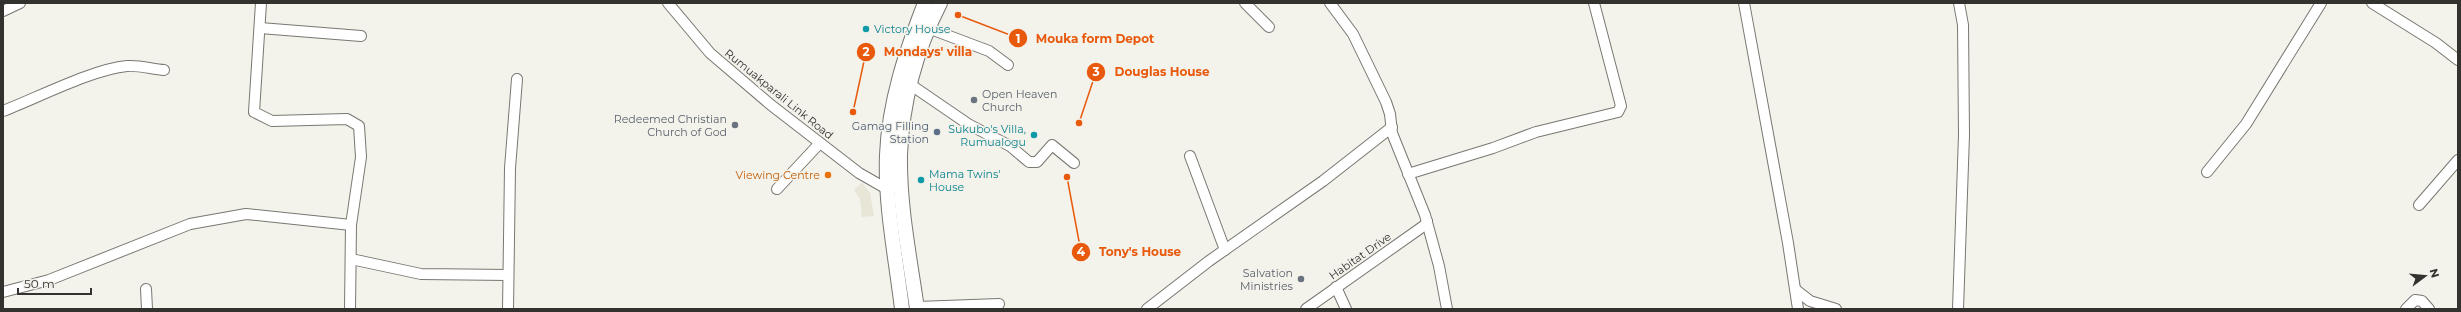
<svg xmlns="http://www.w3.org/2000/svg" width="2461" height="312" font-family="Montserrat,sans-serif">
	<rect width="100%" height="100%" fill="#f3f2eb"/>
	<!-- built -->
	<polygon fill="#e8e6d7" points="862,183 870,193 874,216 862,217 860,199 854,190"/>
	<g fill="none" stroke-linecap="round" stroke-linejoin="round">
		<!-- street casing -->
		<g stroke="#797771" stroke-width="12">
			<g id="street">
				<polyline points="261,3 254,112 272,121 347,119 359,126 361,157 351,225 350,309"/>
				<polyline points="668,3 710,53 771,105 859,173 887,189"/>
				<polyline points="1245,3 1269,27"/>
				<polyline points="1330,3 1353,34 1386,102 1390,114 1392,133 1425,215 1439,266 1447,309"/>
				<polyline points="1744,3 1788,243 1798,309"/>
				<polyline points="2372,3 2436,43 2458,60"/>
				<polyline points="3,11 20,3"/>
				<polyline points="260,28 361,36"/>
				<polyline points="928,28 989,51 1008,65"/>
				<polyline points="911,85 968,124 1010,146 1029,162 1037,162 1052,145 1074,163"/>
				<path d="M3 111C37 98 93 69 127 66 139 65 152 69 164 70"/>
				<polyline points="1190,156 1225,250"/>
				<polyline points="2207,172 2246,124 2321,3"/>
				<polyline points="1408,174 1493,148 1536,132 1618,112 1621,106 1594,3"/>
				<polyline points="777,189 819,144"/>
				<polyline points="2419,205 2458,160"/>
				<polyline points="351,259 421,274 508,275"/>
				<polyline points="1336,287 1346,309"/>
				<polyline points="146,289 147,309"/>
				<polyline points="1796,290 1810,301 1836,309"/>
				<polyline points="3,292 49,280 190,224 246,214 351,225"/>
				<polyline points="917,307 999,304"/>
				<polyline points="508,309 510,168 517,79"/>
				<polyline points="1147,309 1209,261 1323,181 1392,127"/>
				<polyline points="1306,309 1425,225 1427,221"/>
				<polyline points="1958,309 1964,135 1963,25 1959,3"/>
				<polyline points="2406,309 2415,300 2422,301 2429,309"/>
			</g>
		</g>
		<!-- secondary casing -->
		<g stroke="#797771" stroke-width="16">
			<g id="secondary">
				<path d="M902 309C896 258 885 206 887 155 889 102 906 52 925 3"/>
				<path d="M917 309C910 259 899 206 900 155 902 102 916 50 940 3"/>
			</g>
		</g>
		<!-- street -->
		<use href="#street" stroke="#fff" stroke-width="10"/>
		<!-- secondary -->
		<use href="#secondary" stroke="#fff" stroke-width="14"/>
	</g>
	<!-- markers -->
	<g fill="#0f9aa8" stroke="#f3f2eb" stroke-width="1.5">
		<circle cx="866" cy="29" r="4"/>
		<circle cx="1034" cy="135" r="4"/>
		<circle cx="921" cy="180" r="4"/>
	</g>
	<g fill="#6b7280" stroke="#f3f2eb" stroke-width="1.5">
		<circle cx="974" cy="100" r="4"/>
		<circle cx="735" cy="125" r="4"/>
		<circle cx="1301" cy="279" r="4"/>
	</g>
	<circle fill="#5c6f8a" stroke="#f3f2eb" stroke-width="1.5" cx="937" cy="132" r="4"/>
	<circle fill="#e8710a" stroke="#f3f2eb" stroke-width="1.5" cx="828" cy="175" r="4"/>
	<g text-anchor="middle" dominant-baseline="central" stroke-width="3" stroke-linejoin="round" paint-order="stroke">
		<!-- culture labels -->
		<g font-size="11" fill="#0d838f" stroke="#f3f2eb" text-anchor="start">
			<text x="874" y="29">Victory House</text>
			<text x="1026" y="129" text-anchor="end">Sukubo's Villa,<tspan x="1026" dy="13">Rumualogu</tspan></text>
			<text x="929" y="174">Mama Twins'<tspan x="929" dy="13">House</tspan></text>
		</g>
		<!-- street labels -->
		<g font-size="11" fill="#33322f" stroke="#f3f2eb">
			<text transform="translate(779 94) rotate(39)">Rumuakparali Link Road</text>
			<text transform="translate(1360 256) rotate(-35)">Habitat Drive</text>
		</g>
		<!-- worship labels -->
		<g font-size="11" fill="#5b616d" stroke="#f3f2eb" text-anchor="end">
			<text x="982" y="94" text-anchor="start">Open Heaven<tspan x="982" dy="13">Church</tspan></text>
			<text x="727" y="119">Redeemed Christian<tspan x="727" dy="13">Church of God</tspan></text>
			<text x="1293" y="273">Salvation<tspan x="1293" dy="13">Ministries</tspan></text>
		</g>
		<!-- service labels -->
		<g font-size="11" fill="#4e5e75" stroke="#f3f2eb" text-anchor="end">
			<text x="929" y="126">Gamag Filling<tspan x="929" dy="13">Station</tspan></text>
		</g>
		<!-- food labels -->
		<g font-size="11" fill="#c56008" stroke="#f3f2eb" text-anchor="end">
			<text x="820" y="175">Viewing Centre</text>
		</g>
	</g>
	<!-- callouts -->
	<path fill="none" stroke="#e8590c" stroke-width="1.5" d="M958 15L1018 38M853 112L866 52M1079 123L1096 72M1067 177L1081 252"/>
	<g fill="#e8590c" stroke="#f3f2eb" stroke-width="1.5">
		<circle cx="958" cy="15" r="4"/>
		<circle cx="853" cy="112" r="4"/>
		<circle cx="1079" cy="123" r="4"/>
		<circle cx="1067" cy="177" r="4"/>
		<circle cx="1018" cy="38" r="10"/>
		<circle cx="866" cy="52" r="10"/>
		<circle cx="1096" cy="72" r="10"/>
		<circle cx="1081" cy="252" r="10"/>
	</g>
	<g font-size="12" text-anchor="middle" font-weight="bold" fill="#fff">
		<text x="1018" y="43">1</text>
		<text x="866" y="56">2</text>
		<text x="1096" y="76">3</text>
		<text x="1081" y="256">4</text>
	</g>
	<g font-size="12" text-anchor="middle" font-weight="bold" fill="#e8590c" stroke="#f3f2eb" stroke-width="3" stroke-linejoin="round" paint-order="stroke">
		<text x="1095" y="43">Mouka form Depot</text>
		<text x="928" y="56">Mondays' villa</text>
		<text x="1162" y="76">Douglas House</text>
		<text x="1140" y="256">Tony's House</text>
	</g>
	<!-- border -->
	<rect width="2461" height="312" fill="none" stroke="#33322f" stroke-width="8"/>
	<!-- north arrow -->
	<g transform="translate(2425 276) rotate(74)" stroke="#f3f2eb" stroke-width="3" paint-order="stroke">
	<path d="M0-3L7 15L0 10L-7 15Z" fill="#33322f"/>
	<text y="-6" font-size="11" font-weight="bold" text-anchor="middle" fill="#33322f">N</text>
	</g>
	<!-- scale -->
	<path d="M18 288v6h73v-6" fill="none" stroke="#33322f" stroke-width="2"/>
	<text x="24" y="288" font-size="12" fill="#33322f" stroke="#f3f2eb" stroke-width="3" paint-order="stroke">50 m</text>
</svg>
